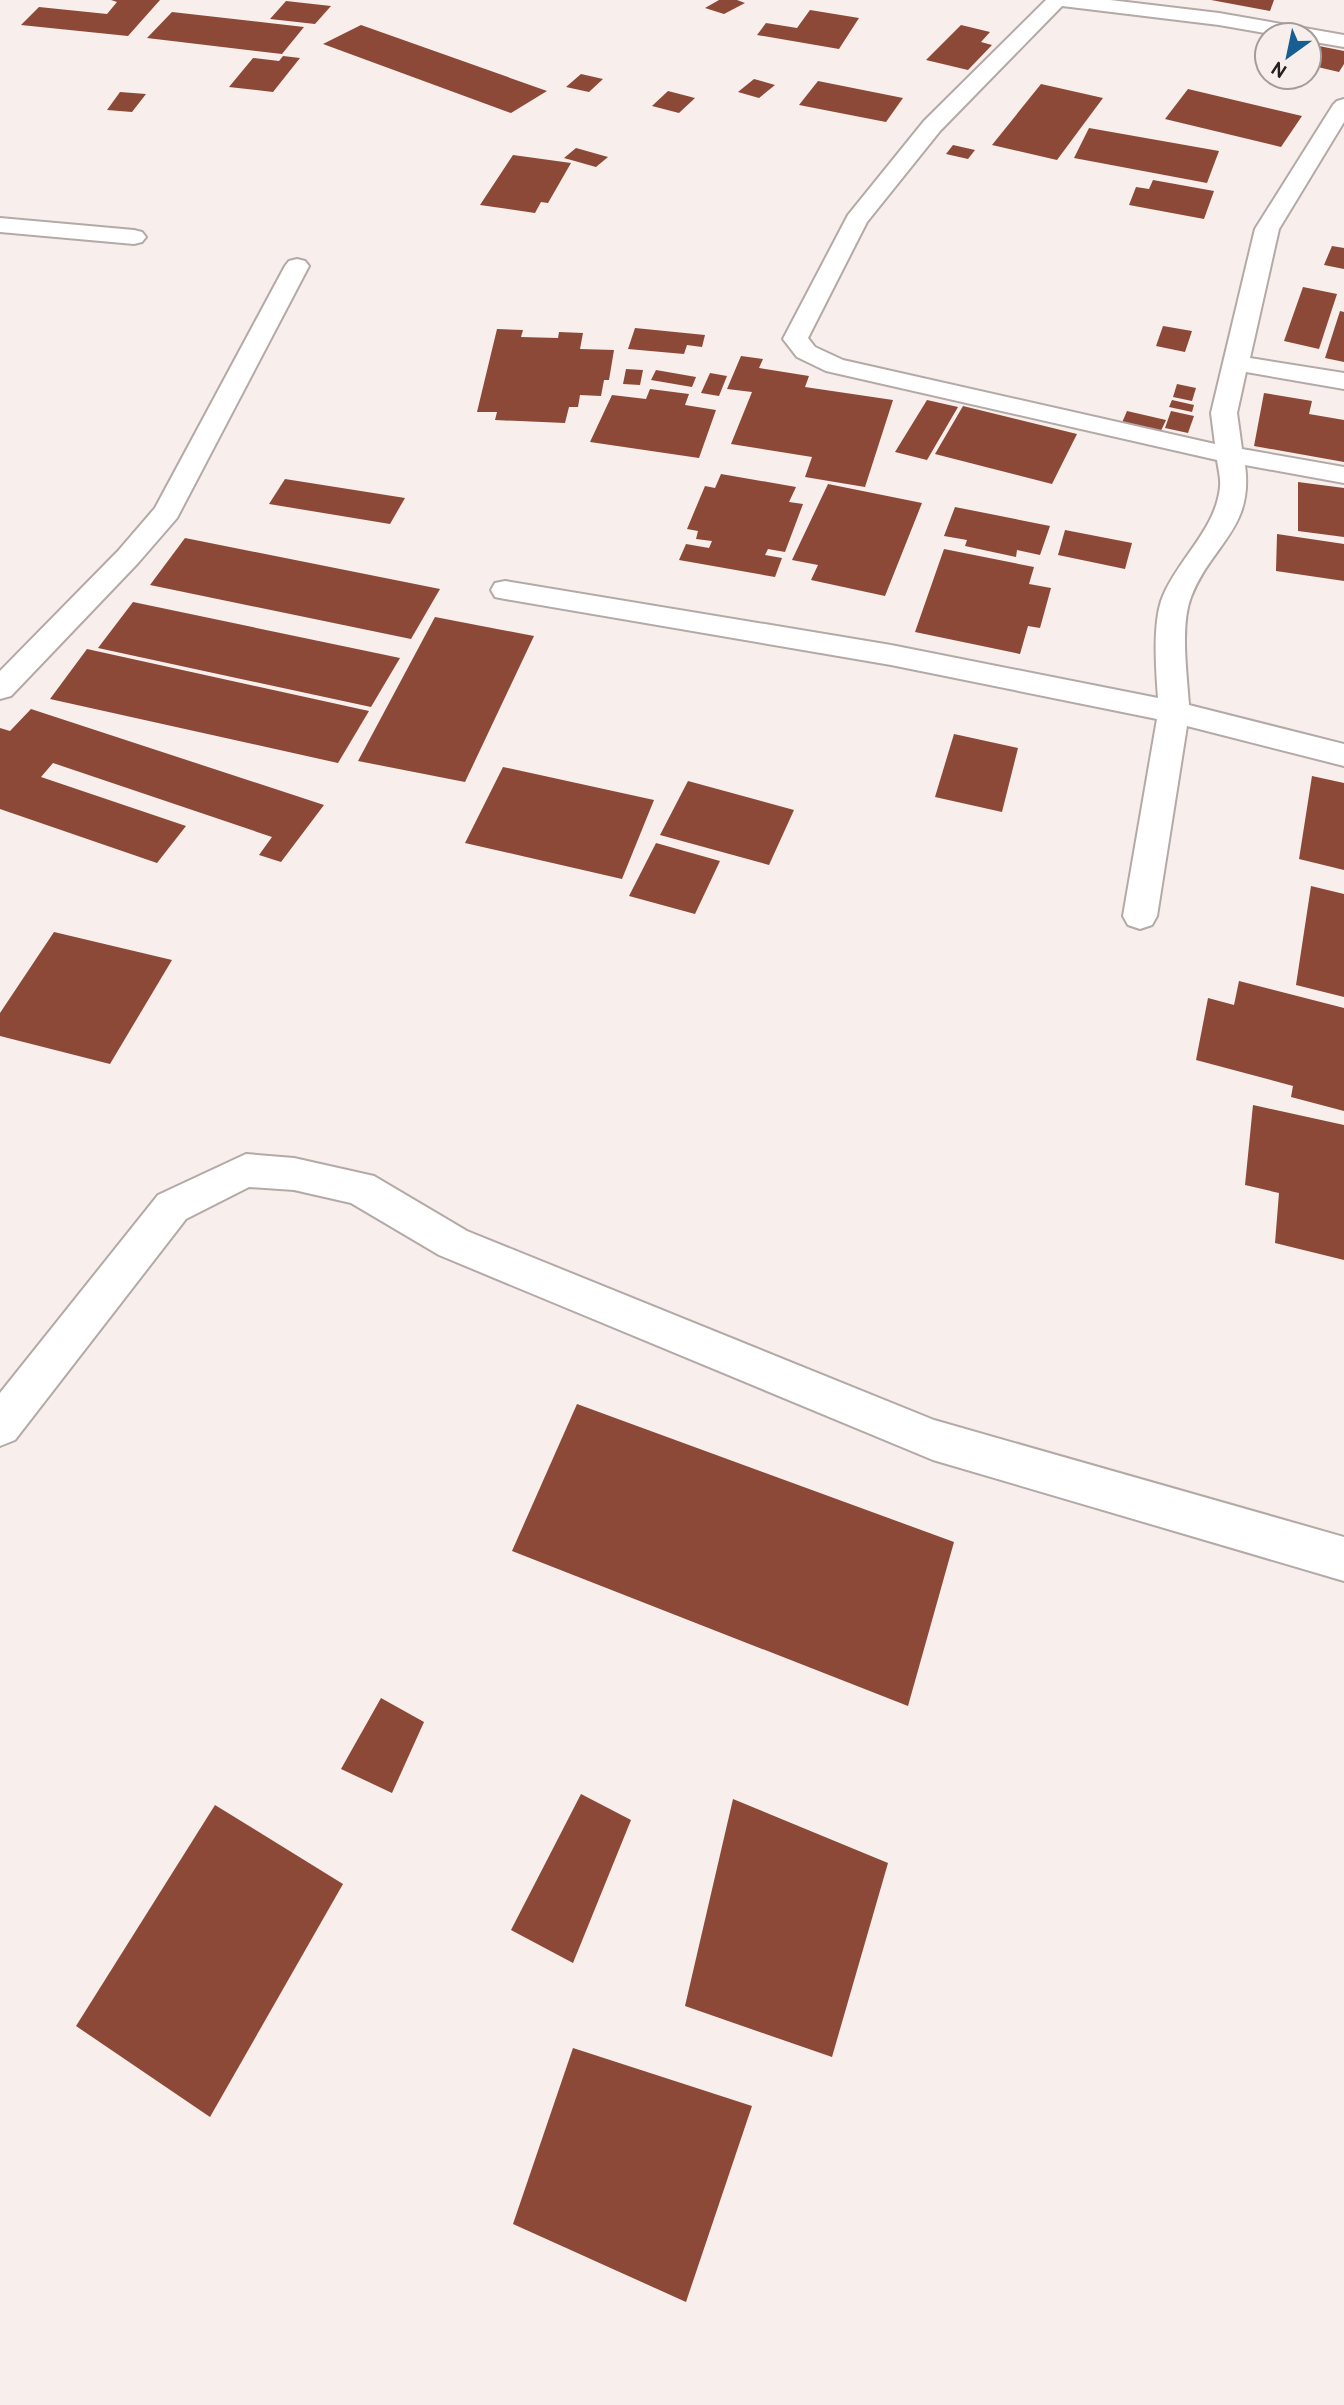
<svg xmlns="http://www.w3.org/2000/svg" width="1344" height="2405" font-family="Overpass,sans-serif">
	<rect width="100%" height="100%" fill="#f8eeeb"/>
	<!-- building -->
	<g fill="#8c4938">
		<polygon points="111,0 160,0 128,36 21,25 39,7 107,14 117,2"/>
		<polygon points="719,0 737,0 745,3 724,14 705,8"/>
		<polygon points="1211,0 1274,0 1270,11"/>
		<polygon points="286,1 331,6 315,24 270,19"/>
		<polygon points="810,10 859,18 839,49 757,35 766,23 797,28"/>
		<polygon points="172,12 304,27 282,54 147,38"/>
		<polygon points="361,25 547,91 511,113 323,44"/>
		<polygon points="961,25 990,32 981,42 992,45 968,70 926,60"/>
		<polygon points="1319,46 1344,51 1344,64 1339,72 1309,65"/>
		<polygon points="283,56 300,58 273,92 229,87 253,58 279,61"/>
		<polygon points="581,74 603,79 589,92 566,87"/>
		<polygon points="754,79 775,85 759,98 738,92"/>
		<polygon points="818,81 903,98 886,122 799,105"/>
		<polygon points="1041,84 1103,98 1057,160 992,145"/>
		<polygon points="1188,89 1302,116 1281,147 1165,119"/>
		<polygon points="668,91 695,98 679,113 652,106"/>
		<polygon points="120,92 146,94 132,112 107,110"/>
		<polygon points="1089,128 1219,151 1207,183 1074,158"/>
		<polygon points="953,145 975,150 968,159 946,154"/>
		<polygon points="576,148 608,157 596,167 564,158"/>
		<polygon points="513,155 571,163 548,203 541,202 535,213 480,205"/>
		<polygon points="1153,180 1214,191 1204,219 1129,205 1136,187 1149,189"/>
		<polygon points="1332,246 1344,248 1344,269 1324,265"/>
		<polygon points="1303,287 1337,294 1319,349 1284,341"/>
		<polygon points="1340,311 1344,312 1344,362 1325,358"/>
		<polygon points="1163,326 1192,331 1185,352 1156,346"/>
		<polygon points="635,328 705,335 702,347 687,345 684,354 628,349"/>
		<polygon points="497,329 523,330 521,337 558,338 559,332 583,333 580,349 614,350 609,380 604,380 601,396 580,395 578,407 569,407 565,423 495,420 497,412 477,412"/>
		<polygon points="741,356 763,359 759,368 809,376 805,387 893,400 865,487 805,477 812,457 731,444 752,392 727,389"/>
		<polygon points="626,369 643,370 640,385 623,384"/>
		<polygon points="656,370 696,377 692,387 651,380"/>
		<polygon points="710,373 727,376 719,396 701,393"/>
		<polygon points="1177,384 1196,388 1192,401 1173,397"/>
		<polygon points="650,389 689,394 685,405 716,410 699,458 590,442 612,395 646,399"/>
		<polygon points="1264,393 1312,401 1309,414 1344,420 1344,462 1254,446"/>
		<polygon points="927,400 958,407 927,460 895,452"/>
		<polygon points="1172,400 1194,405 1192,412 1169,407"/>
		<polygon points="963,406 1077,434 1052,484 935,454"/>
		<polygon points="1127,411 1166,420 1159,435 1121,425"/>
		<polygon points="1171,411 1194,416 1188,433 1165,428"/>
		<polygon points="721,474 796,487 789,502 803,504 785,552 768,549 765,555 782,558 775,577 679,560 686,544 709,548 712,541 696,539 698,531 687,529 705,486 715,488"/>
		<polygon points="285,479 405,498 390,524 269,504"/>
		<polygon points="1298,482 1344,488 1344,537 1298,531"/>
		<polygon points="828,484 922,503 885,596 811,580 818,565 792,560"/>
		<polygon points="955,507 1050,526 1040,555 1017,550 1016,557 965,546 967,540 944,536"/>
		<polygon points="1065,530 1132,543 1125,569 1058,555"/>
		<polygon points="1277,534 1344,544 1344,581 1276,571"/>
		<polygon points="185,538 440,589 411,639 150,585"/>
		<polygon points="944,549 1034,567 1029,584 1051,588 1040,628 1028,626 1020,654 915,632"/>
		<polygon points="133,602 400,658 371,707 98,648"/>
		<polygon points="435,617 534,636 465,782 358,761"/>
		<polygon points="87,649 369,711 338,763 50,699"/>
		<polygon points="31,709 324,805 281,862 259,855 272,837 53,763 41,777 186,826 157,863 0,809 0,728 10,731"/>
		<polygon points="954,734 1018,748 1002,812 935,797"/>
		<polygon points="503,767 654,800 622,879 465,843"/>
		<polygon points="1312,776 1344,783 1344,870 1299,859"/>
		<polygon points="688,781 794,810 769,865 660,835"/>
		<polygon points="656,843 720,861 695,914 629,896"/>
		<polygon points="1311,886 1344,894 1344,997 1296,985"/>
		<polygon points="54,932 172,960 110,1064 0,1036 0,1013"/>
		<polygon points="1239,981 1344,1008 1344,1111 1291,1097 1293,1086 1196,1060 1208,998 1234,1005"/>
		<polygon points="1253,1105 1344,1125 1344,1260 1275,1243 1279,1193 1245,1185"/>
		<polygon points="577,1404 954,1542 908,1706 512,1551"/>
		<polygon points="381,1698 424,1722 392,1793 341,1769"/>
		<polygon points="581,1794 631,1820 573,1963 511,1930"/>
		<polygon points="733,1799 888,1863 832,2057 685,2006"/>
		<polygon points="215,1805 343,1884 210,2117 76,2026"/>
		<polygon points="573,2048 752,2106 686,2302 513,2224"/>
	</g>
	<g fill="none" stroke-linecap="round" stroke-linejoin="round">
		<!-- minor casing -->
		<g stroke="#b3a9a6" stroke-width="4">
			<g id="minor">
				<path d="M1046 0H1110L1219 13 1344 35V47L1309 41V35H1276L1219 25 1062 6 940 131 867 222 808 338 815 347 843 360 1215 444 1211 413 1255 229 1333 105 1337 101 1344 99V122L1279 229 1250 358 1344 373V389L1246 372 1237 413 1242 449 1344 467V483L1245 465C1254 529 1211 545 1191 597 1180 625 1187 675 1189 705L1344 744V766L1187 726 1157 916 1152 925 1140 929 1128 925 1123 916 1157 719 891 665 505 599 495 597 491 590 495 583 505 581 891 645 1158 698C1156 671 1152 621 1163 596 1179 558 1216 529 1220 487 1221 478 1218 468 1217 460L826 371 797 357 783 339 848 215 924 121Z"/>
				<polygon points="0,218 134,230 142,232 146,237 142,242 134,244 0,232"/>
				<polygon points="297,259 305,261 309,266 177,518 138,563 11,696 0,699 0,671 118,551 155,508 285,266 289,261"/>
				<polygon points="246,1154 294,1158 374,1176 467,1231 934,1420 1344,1537 1344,1581 933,1460 439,1255 351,1203 294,1190 249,1187 186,1219 15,1440 0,1446 0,1393 158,1195"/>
			</g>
		</g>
		<!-- minor -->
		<use href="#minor" fill="#fff" fill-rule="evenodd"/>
	</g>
	<!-- north arrow -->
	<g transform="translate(1288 56) rotate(213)"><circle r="33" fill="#f8eeeb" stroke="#a39c99" stroke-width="2"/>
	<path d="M0-5L12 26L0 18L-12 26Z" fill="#165f92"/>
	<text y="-10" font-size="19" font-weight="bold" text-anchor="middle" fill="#24201f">N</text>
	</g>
</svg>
